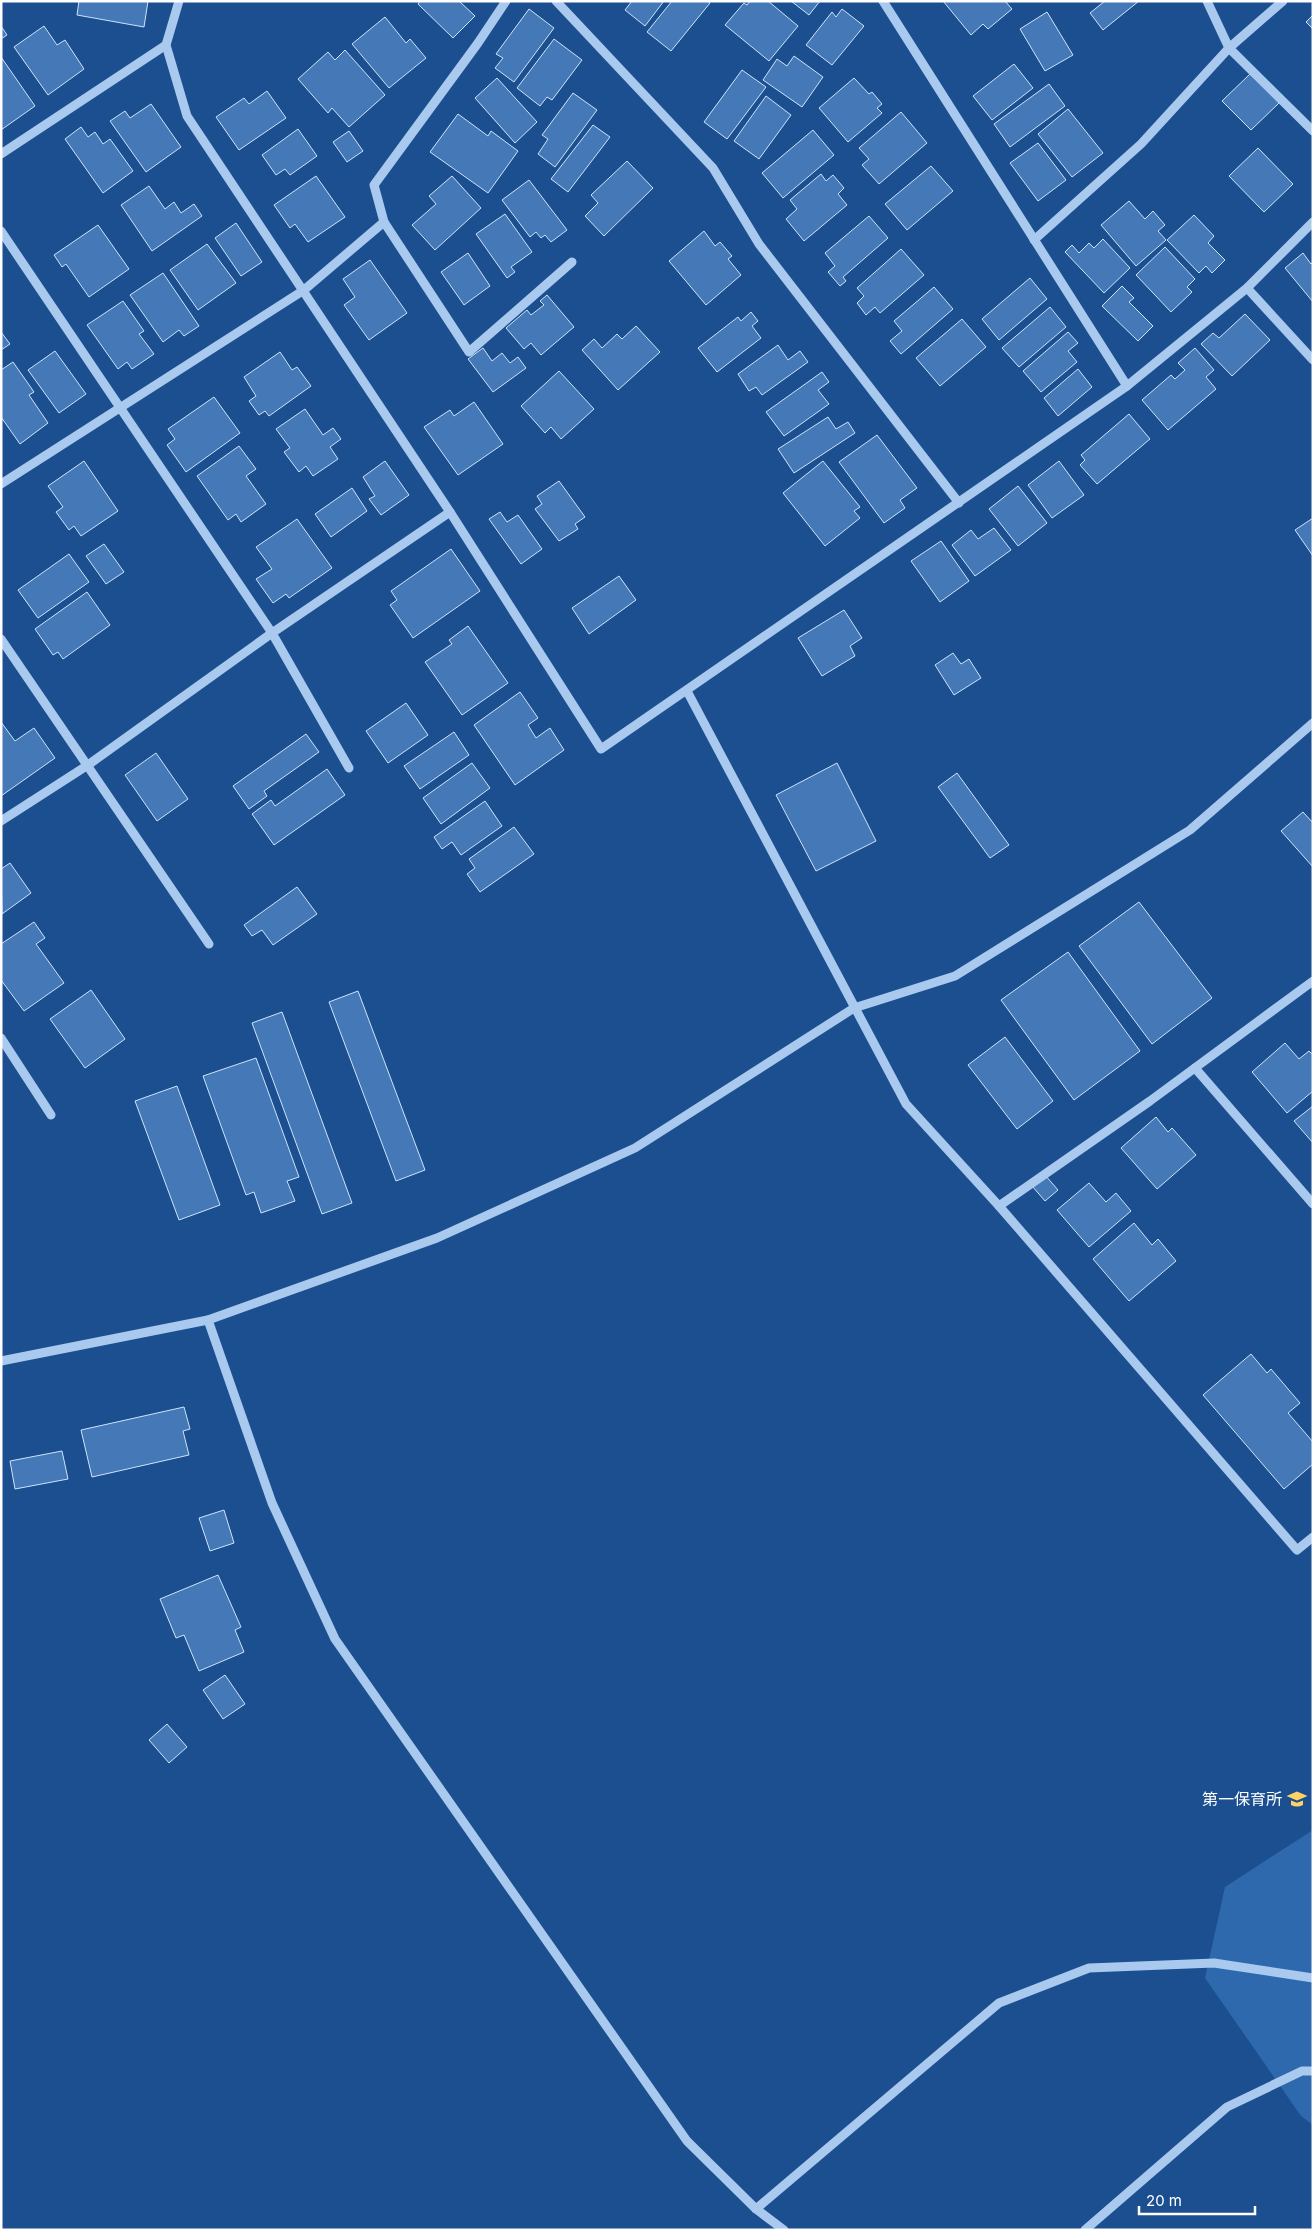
<svg xmlns="http://www.w3.org/2000/svg" width="1314" height="2231" font-family="Inter,'Noto Sans JP',sans-serif">
	<rect width="100%" height="100%" fill="#1b4f8f"/>
	<!-- green -->
	<polygon fill="#2e69ad" points="1313,1830 1313,2125 1301,2116 1205,1978 1225,1887"/>
	<!-- building -->
	<g fill="#4478b7" stroke="#cfe3fa">
		<polygon points="79,1 148,1 144,27 77,15"/>
		<polygon points="420,1 459,1 475,16 453,38 418,4"/>
		<polygon points="632,1 664,1 645,26 625,10"/>
		<polygon points="672,1 707,1 710,3 671,51 647,32"/>
		<polygon points="750,1 768,1 798,26 769,61 725,25 744,3 747,5"/>
		<polygon points="791,1 820,1 809,15"/>
		<polygon points="943,1 1005,1 1012,9 988,29 983,24 971,35"/>
		<polygon points="1105,1 1139,1 1103,30 1090,13"/>
		<polygon points="529,9 554,28 514,82 495,68 503,58 496,54"/>
		<polygon points="842,9 864,26 832,65 806,45 832,12 836,17"/>
		<polygon points="1047,12 1073,55 1045,71 1020,29"/>
		<polygon points="1313,15 1313,29 1306,22"/>
		<polygon points="385,17 406,43 410,39 426,58 389,88 352,44"/>
		<polygon points="1,26 7,35 1,39"/>
		<polygon points="44,26 57,45 65,40 84,69 48,95 14,47"/>
		<polygon points="554,39 582,60 552,100 547,97 540,106 517,88"/>
		<polygon points="345,50 385,95 349,127 332,108 328,113 298,79 328,52 335,60"/>
		<polygon points="794,56 823,77 802,107 763,80 777,59 787,66"/>
		<polygon points="1,57 35,106 1,130"/>
		<polygon points="1014,64 1033,88 992,120 973,96"/>
		<polygon points="742,70 766,87 727,139 704,122"/>
		<polygon points="1250,74 1279,103 1251,130 1222,101"/>
		<polygon points="497,78 537,122 515,143 475,98"/>
		<polygon points="854,78 869,94 872,92 882,104 877,108 882,113 848,142 819,108"/>
		<polygon points="1049,84 1065,106 1010,147 994,124"/>
		<polygon points="267,91 286,118 239,150 216,117 244,98 249,104"/>
		<polygon points="573,93 597,110 555,167 538,154 548,139 542,135"/>
		<polygon points="766,96 791,115 759,159 734,141"/>
		<polygon points="151,104 181,147 146,172 110,121 125,111 130,118"/>
		<polygon points="1068,109 1103,153 1072,177 1038,134"/>
		<polygon points="901,112 927,143 879,184 862,165 869,159 859,148"/>
		<polygon points="458,114 488,136 491,131 518,151 488,193 430,152"/>
		<polygon points="593,125 610,137 568,192 551,179"/>
		<polygon points="81,127 88,137 95,132 103,144 110,139 133,171 103,193 65,139"/>
		<polygon points="298,129 317,156 290,175 285,169 276,175 262,155"/>
		<polygon points="813,130 834,155 783,198 762,173"/>
		<polygon points="349,131 363,151 347,162 333,142"/>
		<polygon points="1038,143 1066,180 1038,201 1010,163"/>
		<polygon points="1258,148 1293,184 1264,212 1229,176"/>
		<polygon points="627,161 653,188 604,236 585,216 598,203 591,195"/>
		<polygon points="931,166 953,191 907,230 885,204"/>
		<polygon points="821,174 826,181 833,175 844,188 838,194 847,205 804,241 786,219 797,209 790,200"/>
		<polygon points="316,176 345,217 308,242 295,224 290,228 274,205"/>
		<polygon points="452,176 481,208 435,250 412,225 436,204 429,196"/>
		<polygon points="529,180 567,230 551,242 545,235 541,238 536,232 530,237 502,200"/>
		<polygon points="149,186 165,209 174,202 181,213 194,204 202,216 152,251 121,205"/>
		<polygon points="1129,201 1145,219 1153,211 1165,225 1158,231 1166,240 1136,266 1101,225"/>
		<polygon points="505,214 532,252 511,267 515,272 507,278 476,234"/>
		<polygon points="1194,215 1214,236 1208,243 1225,260 1212,273 1206,266 1199,273 1167,240"/>
		<polygon points="869,216 888,238 843,277 846,281 840,286 828,272 835,266 825,253"/>
		<polygon points="236,223 262,262 241,276 215,238"/>
		<polygon points="98,225 129,269 89,297 66,264 62,267 54,255"/>
		<polygon points="704,231 715,246 720,242 732,256 728,259 741,275 706,305 669,261"/>
		<polygon points="1103,239 1130,268 1104,293 1065,252 1072,245 1079,253 1089,243 1094,248"/>
		<polygon points="207,244 236,283 198,310 170,270"/>
		<polygon points="1165,247 1195,279 1187,287 1192,292 1171,312 1136,275"/>
		<polygon points="901,249 924,275 880,313 875,307 866,315 857,303 864,296 857,288"/>
		<polygon points="468,253 490,286 464,305 441,272"/>
		<polygon points="1303,253 1311,264 1313,262 1313,302 1285,268"/>
		<polygon points="370,260 407,313 369,340 344,305 355,297 343,279"/>
		<polygon points="163,273 199,326 184,336 179,330 163,342 130,295"/>
		<polygon points="1030,278 1047,299 999,340 982,319"/>
		<polygon points="1122,286 1134,298 1129,302 1153,326 1138,341 1102,306"/>
		<polygon points="934,287 953,309 901,354 890,341 902,331 894,321"/>
		<polygon points="547,295 574,327 541,355 531,343 524,349 506,328 527,310 531,315 544,305 540,301"/>
		<polygon points="123,301 144,331 139,334 154,354 132,369 127,362 118,369 87,325"/>
		<polygon points="1050,307 1066,327 1019,367 1002,348"/>
		<polygon points="751,312 758,321 752,326 761,338 717,372 698,348 738,317 741,321"/>
		<polygon points="1245,314 1270,340 1232,376 1201,344 1213,333 1219,338"/>
		<polygon points="962,319 986,347 940,386 916,358"/>
		<polygon points="636,326 660,352 618,390 582,350 594,339 602,348 617,334 622,339"/>
		<polygon points="1,332 10,344 1,350"/>
		<polygon points="1068,332 1078,343 1068,351 1077,362 1041,392 1023,371"/>
		<polygon points="778,345 788,360 800,351 808,362 762,395 756,387 749,391 738,374"/>
		<polygon points="483,348 492,361 502,353 510,363 518,357 526,368 493,392 468,359"/>
		<polygon points="1195,348 1214,370 1206,377 1216,389 1168,430 1142,400 1171,375 1175,379 1185,370 1178,363"/>
		<polygon points="55,351 86,394 59,413 28,370"/>
		<polygon points="280,352 292,370 297,367 311,386 269,416 265,411 259,415 249,401 256,396 244,377"/>
		<polygon points="13,362 34,392 29,395 48,423 20,444 1,417 1,370"/>
		<polygon points="1078,369 1092,387 1058,416 1044,398"/>
		<polygon points="559,371 594,409 561,439 551,427 545,433 521,406"/>
		<polygon points="822,372 829,382 818,390 829,404 784,436 766,412"/>
		<polygon points="214,397 240,433 186,472 167,445 175,439 168,429"/>
		<polygon points="474,402 503,444 458,475 424,427 450,410 454,416"/>
		<polygon points="305,409 323,435 333,428 341,439 330,447 338,459 313,476 306,466 299,472 284,452 290,448 276,429"/>
		<polygon points="1129,414 1150,439 1097,484 1080,465 1085,460 1081,455"/>
		<polygon points="828,417 836,429 848,422 855,433 794,473 778,449"/>
		<polygon points="877,435 917,488 900,500 905,508 884,523 839,462"/>
		<polygon points="239,446 256,469 246,476 266,504 241,522 236,514 228,520 197,476"/>
		<polygon points="84,461 118,511 81,536 74,526 69,530 56,512 63,507 48,486"/>
		<polygon points="385,461 409,495 381,515 369,499 375,496 363,477"/>
		<polygon points="823,461 860,507 854,511 860,518 825,546 783,493"/>
		<polygon points="1059,461 1084,495 1052,518 1028,485"/>
		<polygon points="559,481 585,517 575,524 578,529 559,541 535,509 542,504 537,496"/>
		<polygon points="1018,486 1047,523 1018,546 989,509"/>
		<polygon points="352,488 367,511 331,537 315,514"/>
		<polygon points="500,512 507,522 518,515 542,549 521,564 489,519"/>
		<polygon points="1313,518 1313,556 1295,530"/>
		<polygon points="297,519 332,568 289,598 286,594 273,603 256,579 272,569 256,547"/>
		<polygon points="994,528 1011,550 975,576 952,545 971,530 978,539"/>
		<polygon points="941,541 969,581 940,602 911,561"/>
		<polygon points="104,544 124,572 106,584 86,556"/>
		<polygon points="451,549 480,591 413,638 390,605 397,600 391,591"/>
		<polygon points="69,554 89,582 38,618 18,590"/>
		<polygon points="619,576 636,600 589,634 572,608"/>
		<polygon points="87,592 110,625 63,659 58,652 53,655 35,629"/>
		<polygon points="844,610 862,638 850,646 855,656 822,676 798,638"/>
		<polygon points="468,626 508,683 462,715 425,662 452,644 449,640"/>
		<polygon points="953,653 961,664 969,659 981,678 954,695 935,665"/>
		<polygon points="520,692 538,718 528,725 536,738 550,728 564,750 515,785 474,725"/>
		<polygon points="406,703 428,735 388,763 366,731"/>
		<polygon points="1,722 15,741 34,728 55,758 1,796"/>
		<polygon points="454,732 469,755 420,789 404,766"/>
		<polygon points="306,734 319,752 264,791 267,796 249,809 233,786"/>
		<polygon points="156,753 188,799 157,821 125,775"/>
		<polygon points="472,763 490,788 441,824 423,798"/>
		<polygon points="837,763 876,841 816,871 776,795"/>
		<polygon points="327,769 345,795 274,845 252,814 271,800 275,806"/>
		<polygon points="957,773 1009,845 990,858 938,787"/>
		<polygon points="485,801 502,826 461,855 452,842 442,849 434,837"/>
		<polygon points="1303,812 1313,823 1313,867 1281,831"/>
		<polygon points="514,827 534,854 480,892 467,874 475,868 469,859"/>
		<polygon points="10,863 31,893 2,914 1,869"/>
		<polygon points="297,887 317,914 273,945 262,930 252,936 244,925"/>
		<polygon points="1139,902 1212,998 1152,1044 1079,946"/>
		<polygon points="34,922 45,938 36,944 64,983 24,1011 1,980 1,944"/>
		<polygon points="1068,952 1140,1051 1074,1100 1001,1000"/>
		<polygon points="91,990 125,1039 85,1068 50,1019"/>
		<polygon points="358,991 425,1170 396,1181 329,1002"/>
		<polygon points="282,1012 352,1203 322,1214 252,1023"/>
		<polygon points="1005,1037 1053,1101 1017,1129 968,1065"/>
		<polygon points="1285,1043 1299,1059 1309,1051 1313,1055 1313,1091 1287,1113 1252,1072"/>
		<polygon points="256,1058 299,1177 287,1181 295,1201 261,1213 254,1192 246,1195 203,1076"/>
		<polygon points="177,1086 220,1205 179,1220 135,1101"/>
		<polygon points="1313,1106 1313,1143 1294,1121"/>
		<polygon points="1156,1117 1168,1132 1172,1128 1196,1155 1157,1189 1121,1148"/>
		<polygon points="1045,1175 1058,1190 1045,1201 1032,1186"/>
		<polygon points="1089,1183 1106,1202 1116,1193 1131,1211 1089,1247 1057,1210"/>
		<polygon points="1134,1223 1152,1245 1158,1239 1176,1261 1129,1301 1093,1259"/>
		<polygon points="1251,1354 1267,1373 1271,1369 1300,1403 1288,1413 1313,1442 1313,1464 1284,1489 1203,1395"/>
		<polygon points="184,1407 190,1429 183,1431 189,1455 92,1477 81,1430"/>
		<polygon points="62,1451 68,1479 15,1489 10,1461"/>
		<polygon points="224,1510 234,1543 210,1551 199,1518"/>
		<polygon points="218,1575 241,1627 235,1630 244,1652 199,1671 184,1635 176,1638 160,1599"/>
		<polygon points="225,1675 245,1704 223,1719 203,1690"/>
		<polygon points="167,1724 187,1747 169,1763 149,1740"/>
	</g>
	<g fill="none" stroke-linecap="round" stroke-linejoin="round">
		<!-- minor -->
		<g stroke="#a9c9ee" stroke-width="9">
			<polyline points="179,1 166,45 187,116 450,512 601,749 1127,386 1247,288 1313,222"/>
			<polyline points="556,1 713,168 759,244 959,503"/>
			<polyline points="883,1 1127,386"/>
			<polyline points="1207,1 1229,48 1313,131"/>
			<polyline points="1,154 166,45"/>
			<polyline points="384,222 469,352 572,262"/>
			<polyline points="1,231 272,633 349,768"/>
			<polyline points="1034,240 1141,144 1229,48 1283,1"/>
			<polyline points="1247,288 1313,360"/>
			<polyline points="1,484 304,290 384,222 374,185 478,43 506,1"/>
			<polyline points="1,639 209,944"/>
			<polyline points="687,691 906,1104 999,1206 1150,1101 1313,981"/>
			<polyline points="1,821 88,765 272,633 450,512"/>
			<polyline points="1,1038 51,1115"/>
			<polyline points="1195,1068 1313,1204"/>
			<polyline points="999,1206 1297,1550 1313,1537"/>
			<polyline points="208,1320 272,1503 335,1639 687,2141 756,2209 784,2230"/>
			<polyline points="1,1361 208,1320 437,1238 635,1148 854,1008 955,976 1190,830 1313,723"/>
			<polyline points="756,2209 999,2003 1089,1968 1214,1963 1313,1978"/>
			<polyline points="1085,2230 1227,2107 1302,2071 1313,2071"/>
		</g>
	</g>
	<!-- icons -->
	<defs>
		<g id="school-bare" transform="scale(1.5)"><path d="M0-5L7-2L0 1L-7-2ZM-4 1L0 2.5L4 1V4Q0 6-4 4Z" fill="#ffd166" stroke="#1b4f8f" stroke-width="2.5" paint-order="stroke"/></g>
	</defs>
	<g fill-rule="evenodd">
		<use href="#school-bare" x="1297" y="1799"/>
	</g>
	<g text-anchor="middle" dominant-baseline="central" stroke-width="4.5" stroke-linejoin="round" paint-order="stroke">
		<!-- poi labels -->
		<g font-size="16" fill="#fff" stroke="#1b4f8f" text-anchor="end">
			<text x="1282" y="1799">第一保育所</text>
		</g>
	</g>
	<!-- border -->
	<rect width="1314" height="2231" fill="none" stroke="#ffffff" stroke-width="5"/>
	<!-- scale -->
	<path d="M1139 2206v8h116v-8" fill="none" stroke="#ffffff" stroke-width="2.5"/>
	<text x="1146" y="2206" font-size="15" fill="#ffffff" stroke="#1b4f8f" stroke-width="4" paint-order="stroke">20 m</text>
</svg>
